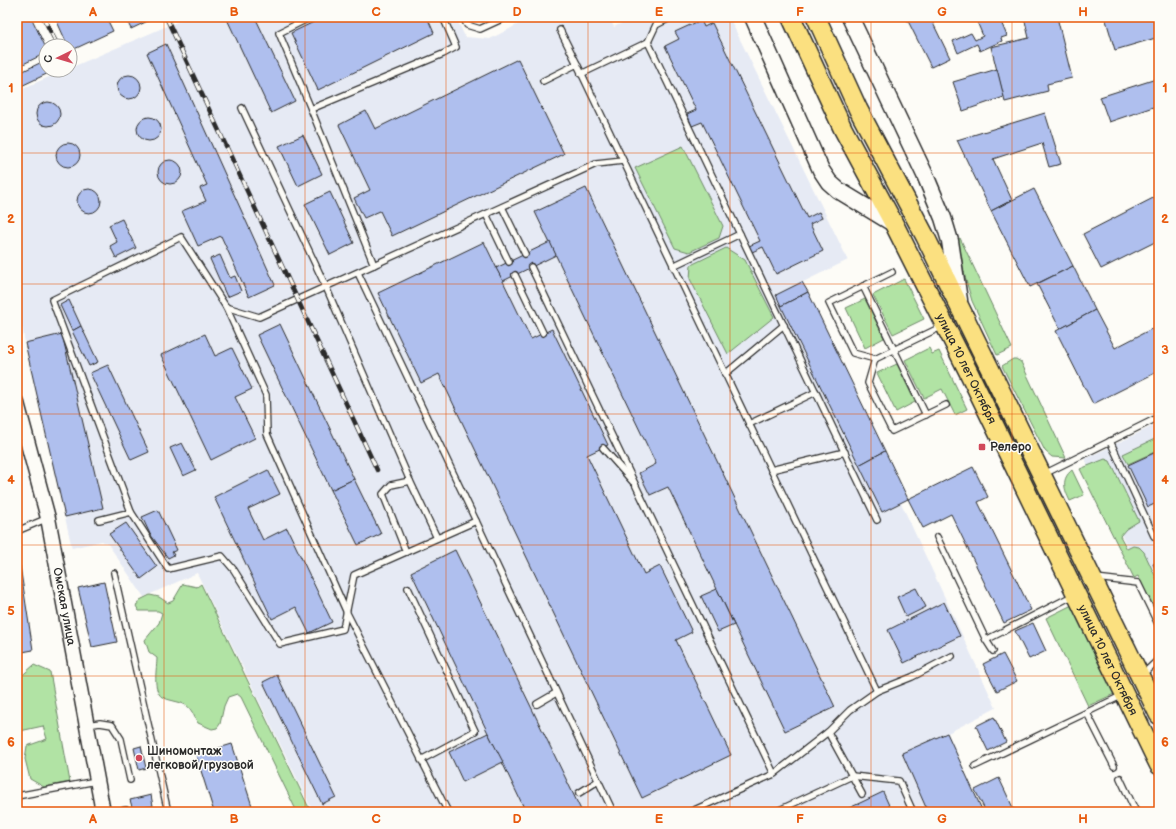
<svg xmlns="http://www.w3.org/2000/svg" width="1176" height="829" font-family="'Balsamiq Sans',sans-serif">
	<rect width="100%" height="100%" fill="#fdfcf7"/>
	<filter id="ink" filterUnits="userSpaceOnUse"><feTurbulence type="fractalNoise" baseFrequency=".025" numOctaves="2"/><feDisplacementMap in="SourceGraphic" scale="8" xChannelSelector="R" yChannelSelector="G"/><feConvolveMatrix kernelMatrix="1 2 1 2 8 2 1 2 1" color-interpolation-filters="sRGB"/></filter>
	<g filter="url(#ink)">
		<!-- built -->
		<g fill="#e6eaf4">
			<polygon points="188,17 456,17 465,37 490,39 532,17 609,17 614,27 634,17 729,17 848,260 803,282 908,499 901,503 996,708 948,733 983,812 313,812 197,573 144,597 108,544 102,541 72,548 25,343 17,298 17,91 65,70 70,70 70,68"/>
			<polygon points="1159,423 1159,613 1085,459"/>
		</g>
		<!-- green -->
		<g fill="#b1e3a4" stroke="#6e8768">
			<polygon points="683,146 723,226 719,238 689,252 675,248 635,168"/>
			<polygon points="960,238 1012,348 997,355 972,301 965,277 958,239"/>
			<polygon points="726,248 745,260 774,317 728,354 690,279 691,265"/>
			<polygon points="904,279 924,319 893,334 873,295"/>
			<polygon points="865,299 884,338 865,348 846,308"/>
			<polygon points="929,348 932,354 939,351 967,409 955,415 942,389 924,398 905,360"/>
			<polygon points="1013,359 1016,359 1021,362 1066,458 1052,457 1045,451 1002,366"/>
			<polygon points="897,364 915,402 896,412 877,373"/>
			<polygon points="1159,437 1159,450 1128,464 1123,454"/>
			<polygon points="1105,459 1110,461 1139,521 1126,529 1120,536 1127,549 1133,546 1139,547 1144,552 1159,584 1159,620 1138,576 1134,578 1080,469"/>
			<path d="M1072 470 1084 495 1070 501C1064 489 1061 479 1072 470Z"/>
			<path d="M183 584 197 587 201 584 311 812H297L241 697 237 694 228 697 224 706 220 724 217 728 212 729 198 723C194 717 192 709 186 705 179 701 169 701 162 697 152 690 157 668 157 658L149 652 145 640 159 623 162 613 158 611H139L136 606 140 600 150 595 159 597 168 603 173 601Z"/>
			<polygon points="1072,605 1114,694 1088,706 1046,618"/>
			<polygon points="34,665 50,672 70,782 44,787 30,779 25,759 27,746 47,739 43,726 20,731 17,726 17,680"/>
		</g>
		<!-- building -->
		<g fill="#afbfee" stroke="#2b2b2b">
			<polygon points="17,17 31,17 46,48 46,53 17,67"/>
			<polygon points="55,17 106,17 113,31 70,51 70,46 68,46"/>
			<polygon points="125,17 153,17 154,18 131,29"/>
			<polygon points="226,17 255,17 295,101 271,113"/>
			<polygon points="324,17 427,17 434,33 318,90 291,33"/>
			<polygon points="906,17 930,17 950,58 931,67"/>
			<polygon points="975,17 999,17 1007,36 1001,38 1002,41 980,51 977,44 958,53 953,41 971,33 975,40 983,36"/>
			<polygon points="1024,17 1057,17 1072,78 1047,84 1048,91 1005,102 991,47 1029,38"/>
			<polygon points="1105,17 1159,17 1159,37 1115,50"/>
			<polygon points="701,20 704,27 712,23 807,218 819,212 822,218 810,224 823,251 776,274 763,247 752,252 749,246 760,241 702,122 692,126 687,114 696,110 665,46 679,39 675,32"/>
			<polygon points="166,44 275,285 249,297 221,236 198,246 182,211 206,201 200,188 207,185 147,53"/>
			<polygon points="518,59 564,154 392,236 380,211 364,218 354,198 370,190 339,125 366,111 375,129"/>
			<polygon points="46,60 46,70 55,70 17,88 17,74"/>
			<polygon points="997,69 1004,97 963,111 953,82"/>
			<circle cx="129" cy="87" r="12"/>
			<polygon points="1156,79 1159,88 1159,105 1109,122 1100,97"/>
			<circle cx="48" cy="114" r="12"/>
			<polygon points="1045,113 1061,164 1049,167 1042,143 993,159 1012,200 991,211 957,140"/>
			<circle cx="149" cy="129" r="12"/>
			<polygon points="303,135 322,174 298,186 279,146"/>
			<circle cx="68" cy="155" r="12"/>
			<circle cx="170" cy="172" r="12"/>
			<polygon points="586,188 835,707 785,731 668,487 650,495 639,473 656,464 535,212"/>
			<polygon points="1034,189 1073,266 1030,287 991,211"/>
			<circle cx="89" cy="201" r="12"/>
			<polygon points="330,192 354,243 330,255 305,204"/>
			<polygon points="1159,195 1159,240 1101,269 1083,234"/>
			<polygon points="122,219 136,248 116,258 110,246 117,242 109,225"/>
			<polygon points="484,242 531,339 552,329 608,445 587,455 644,574 660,566 692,632 676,640 731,755 642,798 439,374 421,383 378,293"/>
			<polygon points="550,242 556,255 503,281 496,268"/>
			<polygon points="220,255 230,278 235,276 241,291 227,297 210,259"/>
			<polygon points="1073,266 1095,310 1060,329 1037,284"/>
			<polygon points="802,282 808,292 781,306 776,295"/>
			<polygon points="808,292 885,451 859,465 781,306"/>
			<polygon points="69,300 81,326 72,331 60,305"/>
			<polygon points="1095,310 1115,348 1159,325 1159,371 1093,404 1056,331"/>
			<polygon points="280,324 354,479 331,490 257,335"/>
			<polygon points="81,326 98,362 89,366 72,331"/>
			<polygon points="62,334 103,508 65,517 25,343"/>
			<polygon points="205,334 215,356 232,348 252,389 235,397 255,438 211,460 161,355"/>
			<polygon points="108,365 149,452 131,460 90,373"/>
			<polygon points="182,443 196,470 183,476 170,448"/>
			<polygon points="885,451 908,499 882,512 859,465"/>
			<polygon points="1154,453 1159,463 1159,502 1148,507 1128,465"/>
			<polygon points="973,467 988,497 978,502 1031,610 1004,623 951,514 923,528 908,499"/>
			<polygon points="268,470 280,494 248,509 263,540 287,528 332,622 309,633 296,607 272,619 214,497"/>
			<polygon points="354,479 381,534 358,545 331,490"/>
			<polygon points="158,510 177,550 172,552 174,555 168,558 150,534 142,517"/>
			<polygon points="126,523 157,567 141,579 109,534"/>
			<polygon points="455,550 582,812 526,812 488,733 411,572"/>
			<polygon points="1159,561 1159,577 1153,564"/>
			<polygon points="20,566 33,650 17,653 17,567"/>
			<polygon points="104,582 117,642 92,647 78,588"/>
			<polygon points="916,588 926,607 906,617 897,597"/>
			<polygon points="717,589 734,625 718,632 701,596"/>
			<polygon points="944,602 960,636 904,663 888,630"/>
			<polygon points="1033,623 1046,651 1029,659 1015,631"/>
			<polygon points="1003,654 1017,681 997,691 983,664"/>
			<polygon points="277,675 336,797 322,804 263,682"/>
			<polygon points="994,717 1006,742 988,751 976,726"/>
			<polygon points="488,733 503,762 463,782 449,752"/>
			<polygon points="947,733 983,812 928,812 902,753"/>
			<polygon points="232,744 254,812 214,812 196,755"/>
			<polygon points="141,746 146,768 139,770 134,748"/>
			<polygon points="999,778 1015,812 986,812 975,790"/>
			<polygon points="883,792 892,812 841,812"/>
			<polygon points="151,795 153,806 133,810 130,800"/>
			<polygon points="148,807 149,812 133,812 133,810"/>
		</g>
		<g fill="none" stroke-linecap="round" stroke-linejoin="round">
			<!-- service casing -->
			<g stroke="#2b2b2b" stroke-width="8">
				<g id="service">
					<polyline points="311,17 279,33 311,109 443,54 456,47 443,17"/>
					<polyline points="463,17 467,25 480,29 506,17"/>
					<polyline points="560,30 577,64"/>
					<polyline points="648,42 656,25 672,17"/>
					<polyline points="581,74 648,42 877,520"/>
					<polyline points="543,81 577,64 877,691"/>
					<polyline points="242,108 326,287 410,481"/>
					<polyline points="311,109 374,265"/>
					<polyline points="502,207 525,254"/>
					<polyline points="486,214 509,262"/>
					<polyline points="673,266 740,234"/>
					<polyline points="531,267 774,774"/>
					<polyline points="892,272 829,303 853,353 875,359 943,326"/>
					<polyline points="515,275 543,333"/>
					<polyline points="863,286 926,415"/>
					<polyline points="226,307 266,395 267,434 347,613 448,812"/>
					<polyline points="875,359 868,383 892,431 946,405"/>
					<polyline points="725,374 784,325"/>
					<polyline points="749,424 816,392"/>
					<polyline points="1110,441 1154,536 1159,533"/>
					<polyline points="603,448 633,482"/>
					<polyline points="771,470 845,452"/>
					<polyline points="1044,474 1159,417"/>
					<polyline points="131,512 168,569 222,556 234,570 280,644 343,629 354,575 476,521 358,273"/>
					<polyline points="99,520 131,512 52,300 181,237 226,307 259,317 596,164 623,161"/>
					<polyline points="476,521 613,812"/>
					<polyline points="17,531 48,518"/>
					<polyline points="937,537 986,640 1074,595"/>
					<polyline points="406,552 383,494 391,485 410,481 437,538"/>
					<polyline points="114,573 168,812"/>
					<polyline points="1096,578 1138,583 1159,626"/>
					<polyline points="408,588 475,731 421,760"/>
					<polyline points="986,640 993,651"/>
					<polyline points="1142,675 1159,659"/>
					<polyline points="537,704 556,693"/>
					<polyline points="1087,713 1114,766"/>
					<polyline points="87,725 100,723 112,725 121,739 130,780"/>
					<polyline points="828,732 862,794"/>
					<polyline points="975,766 1123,695"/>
					<polyline points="1120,778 1136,812"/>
					<polyline points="579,793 598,781"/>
					<polyline points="17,796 96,781"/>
					<polyline points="117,812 126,810 126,812"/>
					<polyline points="690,812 774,774 828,732 850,710 877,691 912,677 952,656"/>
					<polyline points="775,812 852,776 899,781 913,812"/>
				</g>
			</g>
			<!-- tertiary casing -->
			<g stroke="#2b2b2b" stroke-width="17">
				<g id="tertiary">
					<path id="s1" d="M17 403 48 518 103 812"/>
				</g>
			</g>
			<!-- secondary casing -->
			<g stroke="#2b2b2b" stroke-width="19">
				<g id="secondary">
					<polyline points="753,17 821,170 829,182 838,190 894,224"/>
					<polyline points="850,17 925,175 943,218 950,241 959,300"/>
				</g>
			</g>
			<!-- primary casing -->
			<g stroke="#2b2b2b" stroke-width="21">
				<g id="primary">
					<path id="s2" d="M791 17 843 129 894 224 969 373 1159 765"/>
					<polyline points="816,17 858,109 925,236 1159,715"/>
				</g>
			</g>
			<!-- service -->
			<use href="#service" stroke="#fdfcf7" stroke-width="5.5"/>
			<!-- tertiary -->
			<use href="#tertiary" stroke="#fdfcf7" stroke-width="14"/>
			<!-- secondary -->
			<use href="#secondary" stroke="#fdfcf7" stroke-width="16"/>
			<!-- primary -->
			<use href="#primary" stroke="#fbe080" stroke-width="18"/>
			<!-- rail casing -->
			<g stroke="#2b2b2b" stroke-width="4.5">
				<g id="rail">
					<polyline points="43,17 57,44"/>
					<polyline points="166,17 377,470"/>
				</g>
			</g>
			<!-- rail -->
			<use href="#rail" stroke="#fdfcf7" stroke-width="3" stroke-dasharray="9" stroke-linecap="butt"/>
		</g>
	</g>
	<!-- grid -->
	<path fill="none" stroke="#e8590c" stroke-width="1" stroke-opacity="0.55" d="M164 17V812M305 17V812M446 17V812M588 17V812M730 17V812M871 17V812M1012 17V812M17 153H1159M17 284H1159M17 414H1159M17 545H1159M17 676H1159"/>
	<!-- markers -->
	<g fill="#d1495b" stroke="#fdfcf7" stroke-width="1.5">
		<rect x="978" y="443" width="8" height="8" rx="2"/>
		<circle cx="139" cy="758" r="4"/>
	</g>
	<g text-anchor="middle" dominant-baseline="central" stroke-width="3" stroke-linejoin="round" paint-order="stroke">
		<!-- street labels -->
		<g font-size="12" fill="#2b2b2b" stroke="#fdfcf7">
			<text stroke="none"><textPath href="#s2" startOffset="393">улица 10 лет Октября</textPath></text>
			<text stroke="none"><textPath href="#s1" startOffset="209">Омская улица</textPath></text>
			<text stroke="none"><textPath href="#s2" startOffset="717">улица 10 лет Октября</textPath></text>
		</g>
		<!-- poi labels -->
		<g font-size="12" font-weight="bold" fill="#2b2b2b" stroke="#fdfcf7" text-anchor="start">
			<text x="990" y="447">Релеро</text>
			<text x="147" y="751">Шиномонтаж<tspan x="147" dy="14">легковой/грузовой</tspan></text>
		</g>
	</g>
	<!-- margin -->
	<rect width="1176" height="829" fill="none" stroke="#fdfcf7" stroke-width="44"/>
	<!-- north arrow -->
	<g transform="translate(58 58) rotate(265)"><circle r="19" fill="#fdfcf7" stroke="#a9a8a5"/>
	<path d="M0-3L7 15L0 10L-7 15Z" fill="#d1495b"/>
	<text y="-6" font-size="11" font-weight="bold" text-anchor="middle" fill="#2b2b2b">С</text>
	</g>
	<rect x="22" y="22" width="1132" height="785" fill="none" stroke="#e8590c" stroke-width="1.5"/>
	<g font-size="13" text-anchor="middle" font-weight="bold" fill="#e8590c">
		<text x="93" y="16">A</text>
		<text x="234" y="16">B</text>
		<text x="376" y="16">C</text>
		<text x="517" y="16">D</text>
		<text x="659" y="16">E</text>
		<text x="800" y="16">F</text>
		<text x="942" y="16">G</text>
		<text x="1083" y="16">H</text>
		<text x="11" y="92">1</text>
		<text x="1165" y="92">1</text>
		<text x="11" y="223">2</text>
		<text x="1165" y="223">2</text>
		<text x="11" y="354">3</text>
		<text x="1165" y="354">3</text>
		<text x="11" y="484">4</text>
		<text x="1165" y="484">4</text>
		<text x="11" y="615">5</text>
		<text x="1165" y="615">5</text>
		<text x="11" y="746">6</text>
		<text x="1165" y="746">6</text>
		<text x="93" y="823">A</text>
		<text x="234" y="823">B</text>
		<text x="376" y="823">C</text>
		<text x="517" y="823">D</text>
		<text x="659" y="823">E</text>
		<text x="800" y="823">F</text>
		<text x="942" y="823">G</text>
		<text x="1083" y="823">H</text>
	</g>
</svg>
